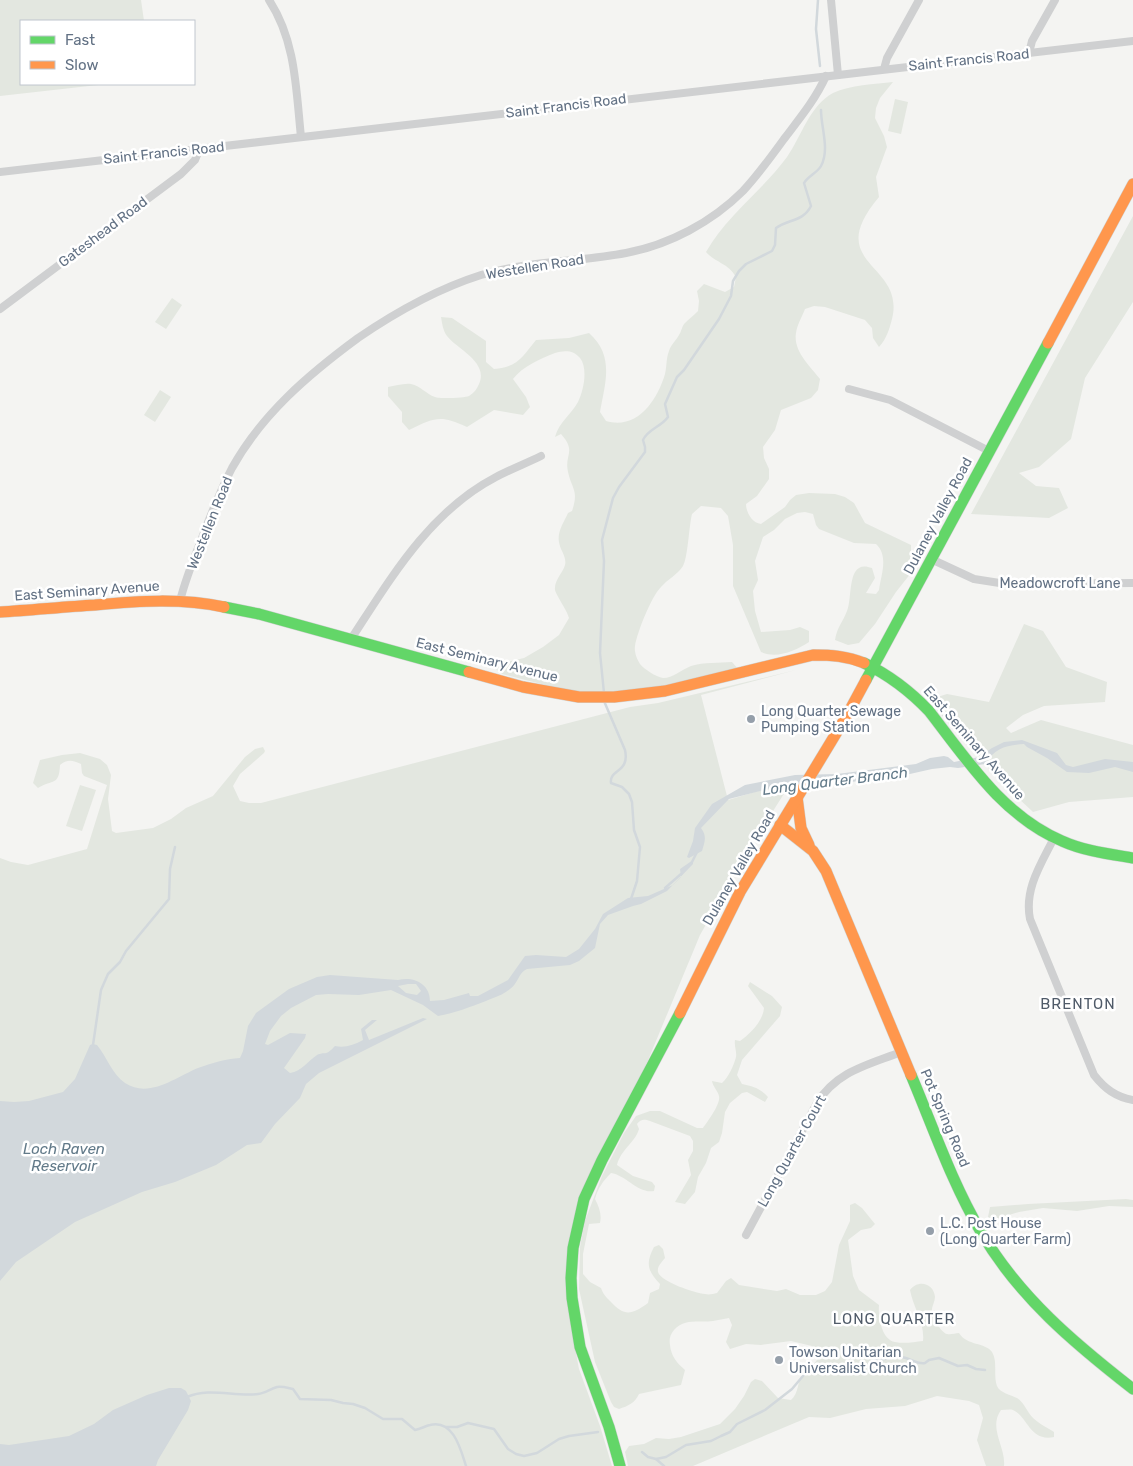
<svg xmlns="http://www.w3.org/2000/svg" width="1133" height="1466" font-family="Rubik,sans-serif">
	<rect width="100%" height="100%" fill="#f4f4f2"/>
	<!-- green -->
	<g fill="#e3e7e0">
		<polygon points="0,0 141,0 144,21 21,21 21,84 107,84 0,96"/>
		<path d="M893 82 880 98 876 108 875 118 884 136 887 147 876 177 879 197C821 266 906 262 892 319 889 330 887 338 879 347L873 338 872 328 865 320 825 307 814 306 805 309C802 317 797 325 796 333 793 351 810 366 820 379L818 390 811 398 781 410 775 430 763 447 764 458 769 469V479L757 496 746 504C746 512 752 523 761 524L785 507 790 500 796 495 809 493 835 494 845 497 854 503 865 523 911 545V573L896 592 875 624 859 643 848 645 835 640C837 627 843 622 847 611 853 597 846 558 872 568L875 578 866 593 876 594 879 590C881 575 889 556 876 544L854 543 819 529 816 525 813 514 805 512 797 513 785 519 774 530 763 537 755 561 758 580 753 591 755 611 761 632 790 630 800 627 809 631V642C795 651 777 659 761 652L733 586V545L728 516 721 508 701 506 692 514C689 526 688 557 683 566 677 575 668 579 661 587 651 597 637 633 635 646 634 652 637 659 640 664 644 669 656 677 663 678 673 678 681 670 691 666 704 662 719 663 732 662L739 670C695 680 650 693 604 693 569 693 535 682 502 674L494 668 503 663 524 658 543 647 559 635 569 618C567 610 556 595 555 590 554 580 563 573 565 565 567 557 560 550 559 542 557 532 564 522 568 513L572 511C579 490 572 490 568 472 564 454 577 452 561 434L555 437C559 422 571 415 578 402 584 390 588 368 580 358 574 350 564 350 555 353 540 359 523 366 513 379L526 397 530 407 523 415 494 410 467 427C440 415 436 417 409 430L402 422V412L388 396V387C395 386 404 383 411 384 421 386 426 394 435 397 439 399 465 398 469 396 474 393 477 389 479 384 489 362 457 349 447 336 443 331 442 323 441 317L452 318 486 341V362L494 369C518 367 522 357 536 340L569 338 589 333C615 356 605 383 600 412L606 421C637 430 657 401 665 374 667 366 666 358 669 351 671 344 676 341 679 335 681 332 682 327 684 324 688 320 694 315 698 311L699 301 697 291 704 284 725 292 734 287 736 277C727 262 717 264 706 252 727 215 762 191 787 157 801 137 810 105 833 93 850 85 875 84 893 82Z"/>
		<polygon points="895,99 908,102 901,134 888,131"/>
		<polygon points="1133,216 1133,302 1085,378 1071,439 1039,467 1019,473 1036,486 1059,488 1068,508 1049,518 971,514"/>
		<polygon points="172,298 182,305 166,329 155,322"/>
		<polygon points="160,390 171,397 155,422 144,415"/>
		<polygon points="1024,624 1043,631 1066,667 1107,682 1105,702 1044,706 1023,715 1006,728 1011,733 1041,720 1133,745 1133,797 1069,802 1033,812 1000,781 928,700 947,694 989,702"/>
		<path d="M796 670 701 695 728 800 792 781 746 854 700 935 634 1094 573 1221 575 1348 579 1369 600 1426 612 1466H0V858L11 862 28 865 87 849 107 785 84 776 82 773 81 764C73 760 67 759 60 765 59 786 53 779 38 788L33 783 40 760 62 755 80 753 100 759 107 765 111 775 108 799 112 831 116 833 153 828 171 819 186 808 213 796 245 757 255 749 263 747 265 751 264 753 240 774 233 786 240 801 249 803H261L630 707 658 703Z"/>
		<polygon points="80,785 96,790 82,831 66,826"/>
		<path d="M750 982 772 996 782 1007 780 1016 742 1060 737 1075 742 1084C753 1086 761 1089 768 1097L765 1102 747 1092 742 1093 730 1103 725 1112 722 1133 719 1142 711 1148 706 1163 698 1177 695 1192 685 1204 675 1202 691 1175 688 1160 693 1151V1141L690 1136 650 1121C644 1119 641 1119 637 1124L639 1129C635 1143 621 1149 617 1165L633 1176 652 1182 655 1186 654 1191C638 1194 626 1175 611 1173 603 1181 598 1188 595 1199 599 1207 602 1214 600 1223L589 1224 583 1254V1274L590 1282 601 1288C603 1294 606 1297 610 1301 625 1317 631 1315 648 1303L650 1293 659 1289 660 1284C648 1271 645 1264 654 1247L659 1245 663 1249 665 1258C662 1262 657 1266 658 1272 661 1282 695 1293 705 1294 709 1295 713 1294 717 1293L726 1281 731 1278 739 1285 777 1291 786 1289 800 1295H816L825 1291 832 1282 839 1245 850 1221V1205L855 1203 862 1208 875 1224 871 1228 861 1230 848 1240 853 1276 859 1290 879 1305C878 1316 881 1339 895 1342 904 1344 914 1342 923 1341 925 1323 913 1307 910 1290 918 1279 934 1283 935 1297 935 1302 931 1307 932 1312 932 1318 942 1333 947 1334 951 1335 955 1333 959 1333 967 1346 985 1342 992 1352 998 1362 993 1375 997 1386 1000 1393 1011 1395 1017 1398 1023 1402 1025 1407 1029 1413 1034 1421 1046 1427 1054 1432V1437C1030 1442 1028 1417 1013 1410 1010 1409 1005 1410 1001 1410 988 1428 1006 1447 1004 1466H986L977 1440 983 1418 979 1405 969 1401 937 1396 905 1406 866 1409 830 1418 809 1417 693 1466H628L625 1452 629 1446 644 1444 656 1438 669 1439 681 1437 720 1424 735 1409 744 1396 751 1382 755 1379 762 1381 778 1398 791 1400C799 1393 797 1383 802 1375 806 1368 814 1366 819 1357L812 1346 791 1341 761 1345 746 1344 730 1349 726 1342 732 1325 729 1318C724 1319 718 1320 713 1321 698 1323 685 1318 674 1330 670 1335 669 1339 670 1345 671 1356 677 1363 685 1370L681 1385 639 1394C635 1403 628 1406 619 1409L614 1407 611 1402 595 1362 579 1289 580 1247 585 1221 602 1176 624 1133 636 1116 650 1111H660L697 1128H703C707 1122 721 1104 719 1096 718 1091 713 1087 712 1081L722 1083C728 1078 734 1065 736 1057 737 1052 734 1046 735 1040L740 1041C750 1034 763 1021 764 1008L748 986Z"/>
		<polygon points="1126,1199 1133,1200 1133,1207 1109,1206 1077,1211 1043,1208 1019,1212 992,1220 988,1217 990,1207 1028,1204"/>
	</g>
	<!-- water -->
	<g fill="#d2d8dc" fill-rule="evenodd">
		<path d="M1022 740 1057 753 1066 765 1073 767 1105 759 1133 762V772L1115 767 1089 773 1067 772 1047 758 1027 747 1024 744C1006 745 995 748 985 764L958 768 950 767 932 769 901 776H875L860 781 840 783 827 787 788 785 772 788 729 799 701 828C707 836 705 841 702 851L689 858 687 857 693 841 695 828 712 804 745 785 795 775 837 774 916 764 930 758 944 756 948 757 954 762 979 757 992 748 1004 742Z"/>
		<path d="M693 860V864L667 891 641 904 633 906 608 915 600 924 595 948 579 961 570 965 527 969C518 973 518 984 510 989 503 995 495 997 486 1001 470 1007 455 1013 438 1016L423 1005 391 990 359 995 328 994 316 995 291 1008 281 1016 270 1031 265 1044 268 1045 290 1033 306 1034 305 1038 284 1068 290 1073C302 1071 308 1061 317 1055 325 1051 325 1057 335 1046 345 1048 354 1045 363 1040L361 1029 372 1020H377L365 1030 369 1040 423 1018 427 1019 319 1073 306 1084 300 1098 275 1124 261 1143 247 1145 216 1165 175 1182 142 1192 75 1222 16 1262 0 1281V1101L14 1102 29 1101 63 1092 75 1079 90 1045 93 1044 97 1045C107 1057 112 1074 125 1083 149 1099 176 1077 198 1068 212 1063 225 1059 240 1058L243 1051 248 1026 256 1013 289 989 317 977 330 975 398 980C414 976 430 984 430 1001L444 1000 469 993 470 996H478L508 980 525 956 536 955 566 957 579 949 595 929 603 914 628 898 648 896 673 885 681 877 680 869ZM408 984H416L421 991 417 995 406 993 398 986Z"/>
		<polygon points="169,1388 181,1388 186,1391 191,1401 188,1410 158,1460 156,1466 0,1466 0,1444 9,1445 69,1436 94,1424 113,1410 147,1395"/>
	</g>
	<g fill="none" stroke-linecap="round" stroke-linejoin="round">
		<!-- stream -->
		<g stroke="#d2d8dc" stroke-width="2.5">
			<polyline points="818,0 816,29 820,66"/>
			<path d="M604 693 600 653 604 561 602 540 613 498 619 487 645 452V447L643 440C648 429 661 427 668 417L665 404 677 377 684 370 719 319 731 296 733 281 739 271 746 264 772 251 775 245 776 228C788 219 803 222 811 206L804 183C808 176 817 173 821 166 830 149 821 128 821 110"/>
			<path d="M604 701 625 750C630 773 609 769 611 783L622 787 629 794 632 802 634 830 640 847 637 881 631 899"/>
			<polyline points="692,862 698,850"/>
			<polyline points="665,888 681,874"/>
			<polyline points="93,1045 101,990 108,974 120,962 126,951 169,899 170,869 175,847"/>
			<path d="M187 1397C209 1387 235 1397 258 1394 265 1393 270 1389 277 1387 282 1386 288 1388 293 1389L300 1399 331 1400 343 1403 353 1404 365 1408 383 1419H402L415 1430C421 1429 425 1426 430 1425 454 1419 461 1451 466 1466"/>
			<polyline points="446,1427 457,1427 468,1423 494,1429 508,1449 516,1454 524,1456 537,1453 559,1439 569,1436 598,1432"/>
			<path d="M642 1452 648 1457 656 1459 666 1457 686 1445 711 1441 721 1436 730 1432 737 1424 765 1410 792 1389 808 1370 822 1371 838 1366 853 1370 864 1368 875 1359C883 1360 890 1358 899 1357 908 1356 916 1365 925 1363L929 1360 939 1358 958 1366 967 1365 976 1369 985 1370"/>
			<polyline points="656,1459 664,1466"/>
		</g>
		<!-- fast casing -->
		<g stroke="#d0d2d2" stroke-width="12">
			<g id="fast">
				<polyline points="224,607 259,614 469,672"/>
				<path d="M864 663C889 675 910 691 929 711 967 760 1003 816 1062 841 1084 851 1109 854 1133 858"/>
				<polyline points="866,680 1048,343"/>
				<path d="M911 1075C933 1127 952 1183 981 1232 1019 1297 1074 1343 1133 1389"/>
				<polyline points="620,1466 609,1427 580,1347 572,1298 571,1278 573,1248 584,1199 602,1160 680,1013"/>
			</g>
		</g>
		<!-- slow casing -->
		<g stroke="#d0d2d2" stroke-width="12">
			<g id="slow">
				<polyline points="1048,343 1133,184"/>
				<path d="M0 612C32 610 63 607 95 605 138 601 182 598 224 607"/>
				<path d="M469 672 523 687 579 697H614L665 691 813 655C831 655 847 656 864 663"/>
				<polyline points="797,797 801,828 809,845"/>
				<polyline points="780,825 813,851 826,871 911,1075"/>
				<polyline points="680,1013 740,892 846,717 866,680"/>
			</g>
		</g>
		<!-- street -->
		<g stroke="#cfd0d1" stroke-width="8">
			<path d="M269 0C296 41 296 90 301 137"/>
			<polyline points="831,0 838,75"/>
			<polyline points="1029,53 1032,41 1055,0"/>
			<polyline points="884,69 887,58 919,0"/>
			<polyline points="0,172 1133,41"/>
			<polyline points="0,309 181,174 195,160 199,150"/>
			<polyline points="849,389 890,400 989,451"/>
			<polyline points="931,559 974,579 1006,584 1133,583"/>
			<path d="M180 601C185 580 194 558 202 538 211 514 220 491 232 468 262 414 309 374 358 338 396 312 437 289 481 275 528 261 578 262 626 253 669 245 712 222 743 191 758 175 771 157 784 139 800 118 815 100 826 76"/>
			<path d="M351 639C391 578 429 512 496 477 511 469 527 463 541 456"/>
			<path d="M1054 838C1041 864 1024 889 1030 919L1094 1075C1105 1089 1116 1097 1133 1100"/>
			<path d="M746 1235 817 1103C837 1071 868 1065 901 1052"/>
		</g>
		<!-- fast -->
		<use href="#fast" stroke="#63d668" stroke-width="11"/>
		<!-- slow -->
		<use href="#slow" stroke="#ff974d" stroke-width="11"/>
	</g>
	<!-- markers -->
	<g fill="#959faa" stroke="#fff" stroke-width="2">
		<circle cx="751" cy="719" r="5"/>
		<circle cx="930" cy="1231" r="5"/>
		<circle cx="779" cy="1360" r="5"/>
	</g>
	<g text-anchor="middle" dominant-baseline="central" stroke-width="5" stroke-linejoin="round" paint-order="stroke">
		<!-- street labels -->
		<g font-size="14" fill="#627184" stroke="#fff">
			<text transform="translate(969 60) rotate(-6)">Saint Francis Road</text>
			<text transform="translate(566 106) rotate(-7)">Saint Francis Road</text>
			<text transform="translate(164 153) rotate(-6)">Saint Francis Road</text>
			<text transform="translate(103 232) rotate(-37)">Gateshead Road</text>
			<text transform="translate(535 267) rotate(-9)">Westellen Road</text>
			<text transform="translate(938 516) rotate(-62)">Dulaney Valley Road</text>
			<text transform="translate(210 523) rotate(-68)">Westellen Road</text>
			<text x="1060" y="583">Meadowcroft Lane</text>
			<text transform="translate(87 591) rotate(-4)">East Seminary Avenue</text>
			<text transform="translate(487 660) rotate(14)">East Seminary Avenue</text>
			<text transform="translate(974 743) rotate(49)">East Seminary Avenue</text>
			<text transform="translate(739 868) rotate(-60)">Dulaney Valley Road</text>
			<text transform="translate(945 1118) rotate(67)">Pot Spring Road</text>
			<text transform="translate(792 1151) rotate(-61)">Long Quarter Court</text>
		</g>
		<!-- poi labels -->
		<g font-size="14" fill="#627184" stroke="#fff" text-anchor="start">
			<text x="761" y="711">Long Quarter Sewage<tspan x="761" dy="16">Pumping Station</tspan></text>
			<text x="940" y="1223">L.C. Post House<tspan x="940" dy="16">(Long Quarter Farm)</tspan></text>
			<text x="789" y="1352">Towson Unitarian<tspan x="789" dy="16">Universalist Church</tspan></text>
		</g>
		<!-- water labels -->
		<g font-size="15" font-style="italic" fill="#627a89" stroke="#fff">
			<text transform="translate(835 781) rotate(-7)">Long Quarter Branch</text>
			<text x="64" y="1149">Loch Raven<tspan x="64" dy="17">Reservoir</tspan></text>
		</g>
		<!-- neighbourhood labels -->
		<g font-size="15" letter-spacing="1" fill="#505b69" stroke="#fff">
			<text x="1078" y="1004">BRENTON</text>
			<text x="894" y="1319">LONG QUARTER</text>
		</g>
	</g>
	<!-- legend -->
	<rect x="20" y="20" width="175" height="65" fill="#ffffff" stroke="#c0c6ce"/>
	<rect x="30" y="36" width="25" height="8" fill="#63d668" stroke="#c0c6ce"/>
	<text x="65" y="45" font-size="15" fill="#627184">Fast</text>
	<rect x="30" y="61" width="25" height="8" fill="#ff974d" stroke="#c0c6ce"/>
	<text x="65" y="70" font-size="15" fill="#627184">Slow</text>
</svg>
